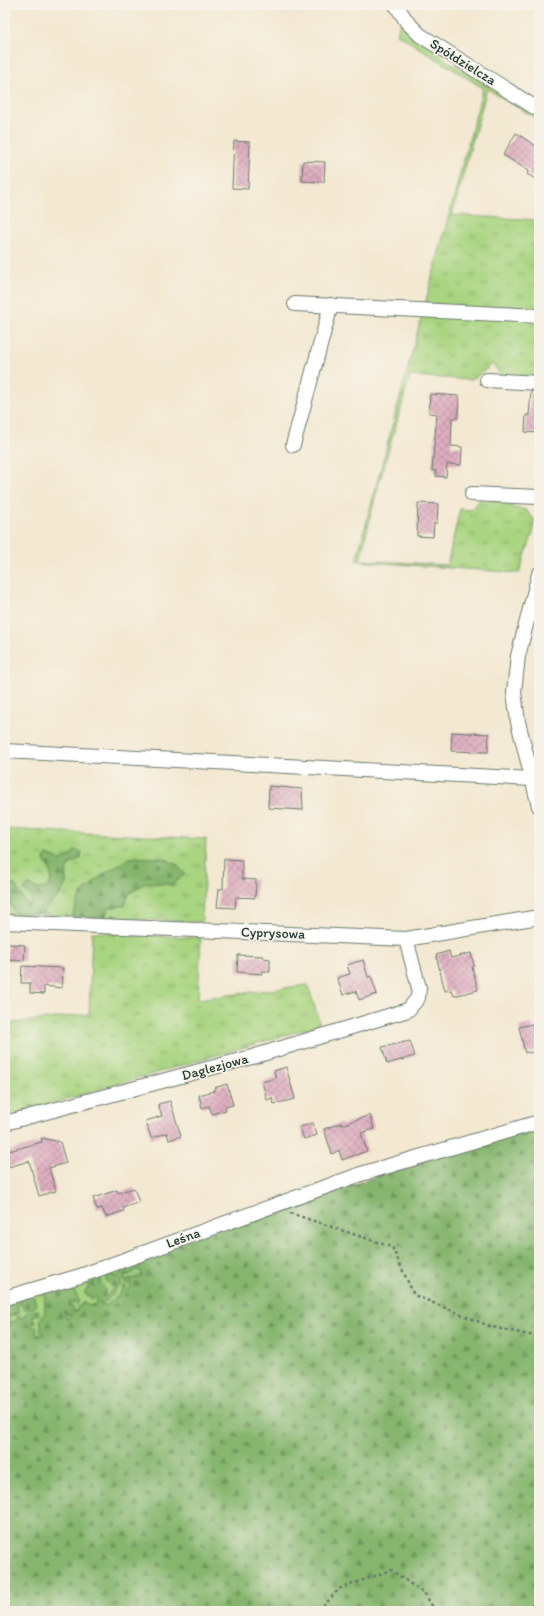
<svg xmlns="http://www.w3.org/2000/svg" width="544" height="1616" font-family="Itim,sans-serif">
	<defs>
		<pattern id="grass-tufts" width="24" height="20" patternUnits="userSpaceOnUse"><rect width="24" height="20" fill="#a9d480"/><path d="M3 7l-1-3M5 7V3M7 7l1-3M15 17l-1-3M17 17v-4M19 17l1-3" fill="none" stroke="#89ad6a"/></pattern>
		<pattern id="forest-firs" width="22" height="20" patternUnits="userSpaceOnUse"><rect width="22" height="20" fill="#86b66e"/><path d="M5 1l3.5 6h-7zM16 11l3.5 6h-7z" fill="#6d955b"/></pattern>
		<pattern id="building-cross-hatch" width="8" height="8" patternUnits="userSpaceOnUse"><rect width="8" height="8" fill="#dfadc0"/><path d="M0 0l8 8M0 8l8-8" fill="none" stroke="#b48e9d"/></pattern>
	</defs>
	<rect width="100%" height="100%" fill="#f7f3e8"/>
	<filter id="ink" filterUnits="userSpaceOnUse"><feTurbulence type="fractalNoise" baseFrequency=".025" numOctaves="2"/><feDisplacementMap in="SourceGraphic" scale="8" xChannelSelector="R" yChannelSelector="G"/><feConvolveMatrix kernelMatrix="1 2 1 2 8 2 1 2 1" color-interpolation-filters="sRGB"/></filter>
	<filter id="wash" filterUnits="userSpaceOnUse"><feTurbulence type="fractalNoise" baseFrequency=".012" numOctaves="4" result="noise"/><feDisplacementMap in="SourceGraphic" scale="16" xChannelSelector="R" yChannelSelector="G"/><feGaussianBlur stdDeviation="0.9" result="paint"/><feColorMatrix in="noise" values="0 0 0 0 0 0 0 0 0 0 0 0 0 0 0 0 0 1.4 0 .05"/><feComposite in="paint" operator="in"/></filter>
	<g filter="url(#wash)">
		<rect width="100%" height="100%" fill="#f3e8d1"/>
		<!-- grass -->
		<g fill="url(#grass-tufts)" stroke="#64885a">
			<polygon points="400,23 449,62 539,116 539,120 487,89 452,215 539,220 539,378 502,376 493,364 472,380 410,376 376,494 360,560 447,565 460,509 471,510 480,500 502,501 515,508 526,510 534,519 533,533 519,573 356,561 483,88 397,34"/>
			<polygon points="5,829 206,839 202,922 105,918 108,908 125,905 129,894 146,882 173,885 178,865 163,858 130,858 81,894 72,917 42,914 48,905 61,894 66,883 66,871 69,865 81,858 69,857 60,860 47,855 44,860 49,868 52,879 47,888 37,889 29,885 25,890 32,897 31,904 25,903 15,885 10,903 15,914 5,914"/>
			<polygon points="92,932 201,938 198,999 308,985 320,1025 5,1117 5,1024 89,1014"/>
			<path d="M121 1266V1273L117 1277 106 1273 121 1285 120 1278 123 1276 131 1275 135 1270 141 1271 142 1276 138 1278 123 1279 125 1284 131 1280 132 1282C131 1288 130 1290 123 1290L120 1295 107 1306 99 1303V1301L106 1297 104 1296V1293L99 1284 101 1279 91 1295 93 1300 96 1296 98 1298 94 1305 91 1306 84 1302 82 1303V1306L78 1312 74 1310V1312L72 1313 67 1320 63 1312 64 1310 68 1315V1304L70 1302 68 1284Z"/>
			<path d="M45 1290V1312L40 1321 44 1334 39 1337 36 1335 35 1331 31 1325 32 1322 36 1324V1322L33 1319V1315L39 1311 15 1322 8 1327H5V1321C12 1316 11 1311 17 1306 26 1296 33 1293 45 1290Z"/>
		</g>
		<!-- forest -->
		<g fill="url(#forest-firs)" stroke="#527a51">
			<path d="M75 850 82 852 81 858 69 865 66 871V883L61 894 48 905 42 914H15C11 905 7 896 9 885H15L25 902 31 904 32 897 24 890 29 885 37 889 47 888 52 879 49 868 44 860 47 855 60 860 69 857Z"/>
			<path d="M130 858C153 858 170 854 185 874L173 885 146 882 129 894 125 905 108 908 105 918 72 917 81 894 102 875Z"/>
			<path d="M539 1123V1611H5V1327H8V1322L11 1321 15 1322 19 1316 23 1318 26 1313 37 1310 39 1311 37 1315H33V1319L36 1324 32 1322 31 1325 37 1328 36 1335 39 1336 40 1333 43 1335 44 1334 40 1329 42 1325 40 1321 45 1312V1290L68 1284 69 1290 73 1288 79 1301 77 1304 74 1301 72 1304 70 1302 69 1304 74 1308 68 1315 65 1311H64L67 1320 72 1313 74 1312V1310L77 1312V1309L79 1306H82V1303L84 1302 91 1306 92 1304 94 1305 96 1303 95 1301 98 1298 96 1296 93 1300 90 1298 91 1295 89 1296 84 1293 88 1288V1284L101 1279 102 1282 99 1284 106 1290 104 1296 106 1297 112 1289 115 1292 107 1301H104L102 1303 99 1302 101 1305 104 1304 107 1305 120 1295V1292L123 1290 122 1287 125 1286 128 1290 131 1287 129 1284 132 1282 131 1280 125 1284 123 1279 138 1278 142 1276 141 1271 136 1270C131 1275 126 1274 120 1278L121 1285 116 1290 110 1285 111 1283 106 1281V1273L117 1277 121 1273V1266L197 1236Z"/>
			<polygon points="32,1293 37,1305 34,1308 24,1310 21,1303 17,1306 20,1312 15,1315 12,1314 12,1316 5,1321 5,1303"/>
		</g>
		<g id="blocks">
			<!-- building -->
			<g fill="url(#building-cross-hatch)">
				<polygon points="516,133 539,148 539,181 527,174 529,171 503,155"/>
				<polygon points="234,141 250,142 248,189 232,188"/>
				<polygon points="303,161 325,162 324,182 302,181"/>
				<polygon points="531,391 539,391 539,433 525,432 526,415 529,415"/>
				<polygon points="430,394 459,396 458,418 452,418 451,446 462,447 461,465 447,464 446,477 436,476 436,471 432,470 437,414 429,413"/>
				<polygon points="418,503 438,504 437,523 434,523 433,537 417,536"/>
				<polygon points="452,732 489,734 488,752 451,751"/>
				<polygon points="269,786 302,789 303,810 268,808"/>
				<polygon points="224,859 242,860 242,879 256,880 255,898 236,897 235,908 217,907 219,889 223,889"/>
				<polygon points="8,944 25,945 24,961 7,960"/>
				<polygon points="449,951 451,958 471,953 474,966 472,967 478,990 454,996 452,990 445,991 436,955"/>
				<polygon points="238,955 263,956 263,958 270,959 270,972 262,971 262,974 237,972"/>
				<polygon points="363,960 368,977 371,976 377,994 359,1000 356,991 343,995 337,978 350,974 347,965"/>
				<polygon points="22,966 63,968 62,988 44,986 44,994 30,993 30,983 21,983"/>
				<polygon points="532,1024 534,1031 539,1030 539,1049 530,1053 528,1052 525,1053 519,1027"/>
				<polygon points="410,1041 415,1056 387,1064 382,1047"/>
				<polygon points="286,1067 295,1099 274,1104 272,1098 267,1100 262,1082 276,1078 274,1071"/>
				<polygon points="227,1084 233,1105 225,1107 226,1110 212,1114 209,1106 202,1108 199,1095 214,1091 214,1088"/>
				<polygon points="170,1101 181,1136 169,1140 167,1133 151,1138 146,1121 162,1116 158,1104"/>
				<polygon points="370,1115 374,1129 361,1133 367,1151 342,1160 339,1150 332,1154 324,1129 341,1123 342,1125"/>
				<polygon points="313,1123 317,1135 304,1139 300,1127"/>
				<polygon points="41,1138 60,1142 66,1163 49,1168 56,1191 39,1196 29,1161 9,1167 5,1152 42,1142"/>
				<polygon points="134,1188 139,1202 123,1208 124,1211 106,1217 102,1208 97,1209 93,1198 117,1190 118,1193"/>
			</g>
		</g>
	</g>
	<g filter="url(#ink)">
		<use href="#blocks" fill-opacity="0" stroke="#69796b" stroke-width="1"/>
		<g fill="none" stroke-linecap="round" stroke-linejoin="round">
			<!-- minor casing -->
			<g stroke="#69796b" stroke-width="16">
				<g id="minor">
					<polyline points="396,5 407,22 420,35 539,110"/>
					<polyline points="295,304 539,316"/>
					<polyline points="487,380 539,383"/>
					<polyline points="293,445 331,305"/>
					<polyline points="472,494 539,497"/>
					<polyline points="539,574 518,656 514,692 518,722 539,806"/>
					<polyline points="5,751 532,779"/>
					<polyline points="5,922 406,939 539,917"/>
					<polyline points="5,1123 252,1057 408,1010 418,998 419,988 406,939"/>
					<polyline points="5,1298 80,1276 361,1174 539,1122"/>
				</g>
			</g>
			<!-- path -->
			<g stroke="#69796b" stroke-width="2.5" stroke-dasharray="3 3" stroke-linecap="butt">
				<polyline points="290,1213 392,1247 414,1295 492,1327 539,1337"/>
				<polyline points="319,1611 339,1589 391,1570 425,1594 435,1611"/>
			</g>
			<!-- minor -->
			<use href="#minor" stroke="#fff" stroke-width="14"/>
		</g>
	</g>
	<g text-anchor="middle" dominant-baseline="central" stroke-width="3.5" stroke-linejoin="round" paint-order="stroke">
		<!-- street labels -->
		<g font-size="14" fill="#1f3d34" stroke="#f7f3e8">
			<text transform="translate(463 62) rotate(32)">Spółdzielcza</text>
			<text transform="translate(273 933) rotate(2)">Cyprysowa</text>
			<text transform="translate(215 1067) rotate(-15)">Daglezjowa</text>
			<text transform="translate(183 1238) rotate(-20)">Leśna</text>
		</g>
	</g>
	<!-- margin -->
	<rect width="544" height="1616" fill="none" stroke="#f7f3e8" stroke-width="20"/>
</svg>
